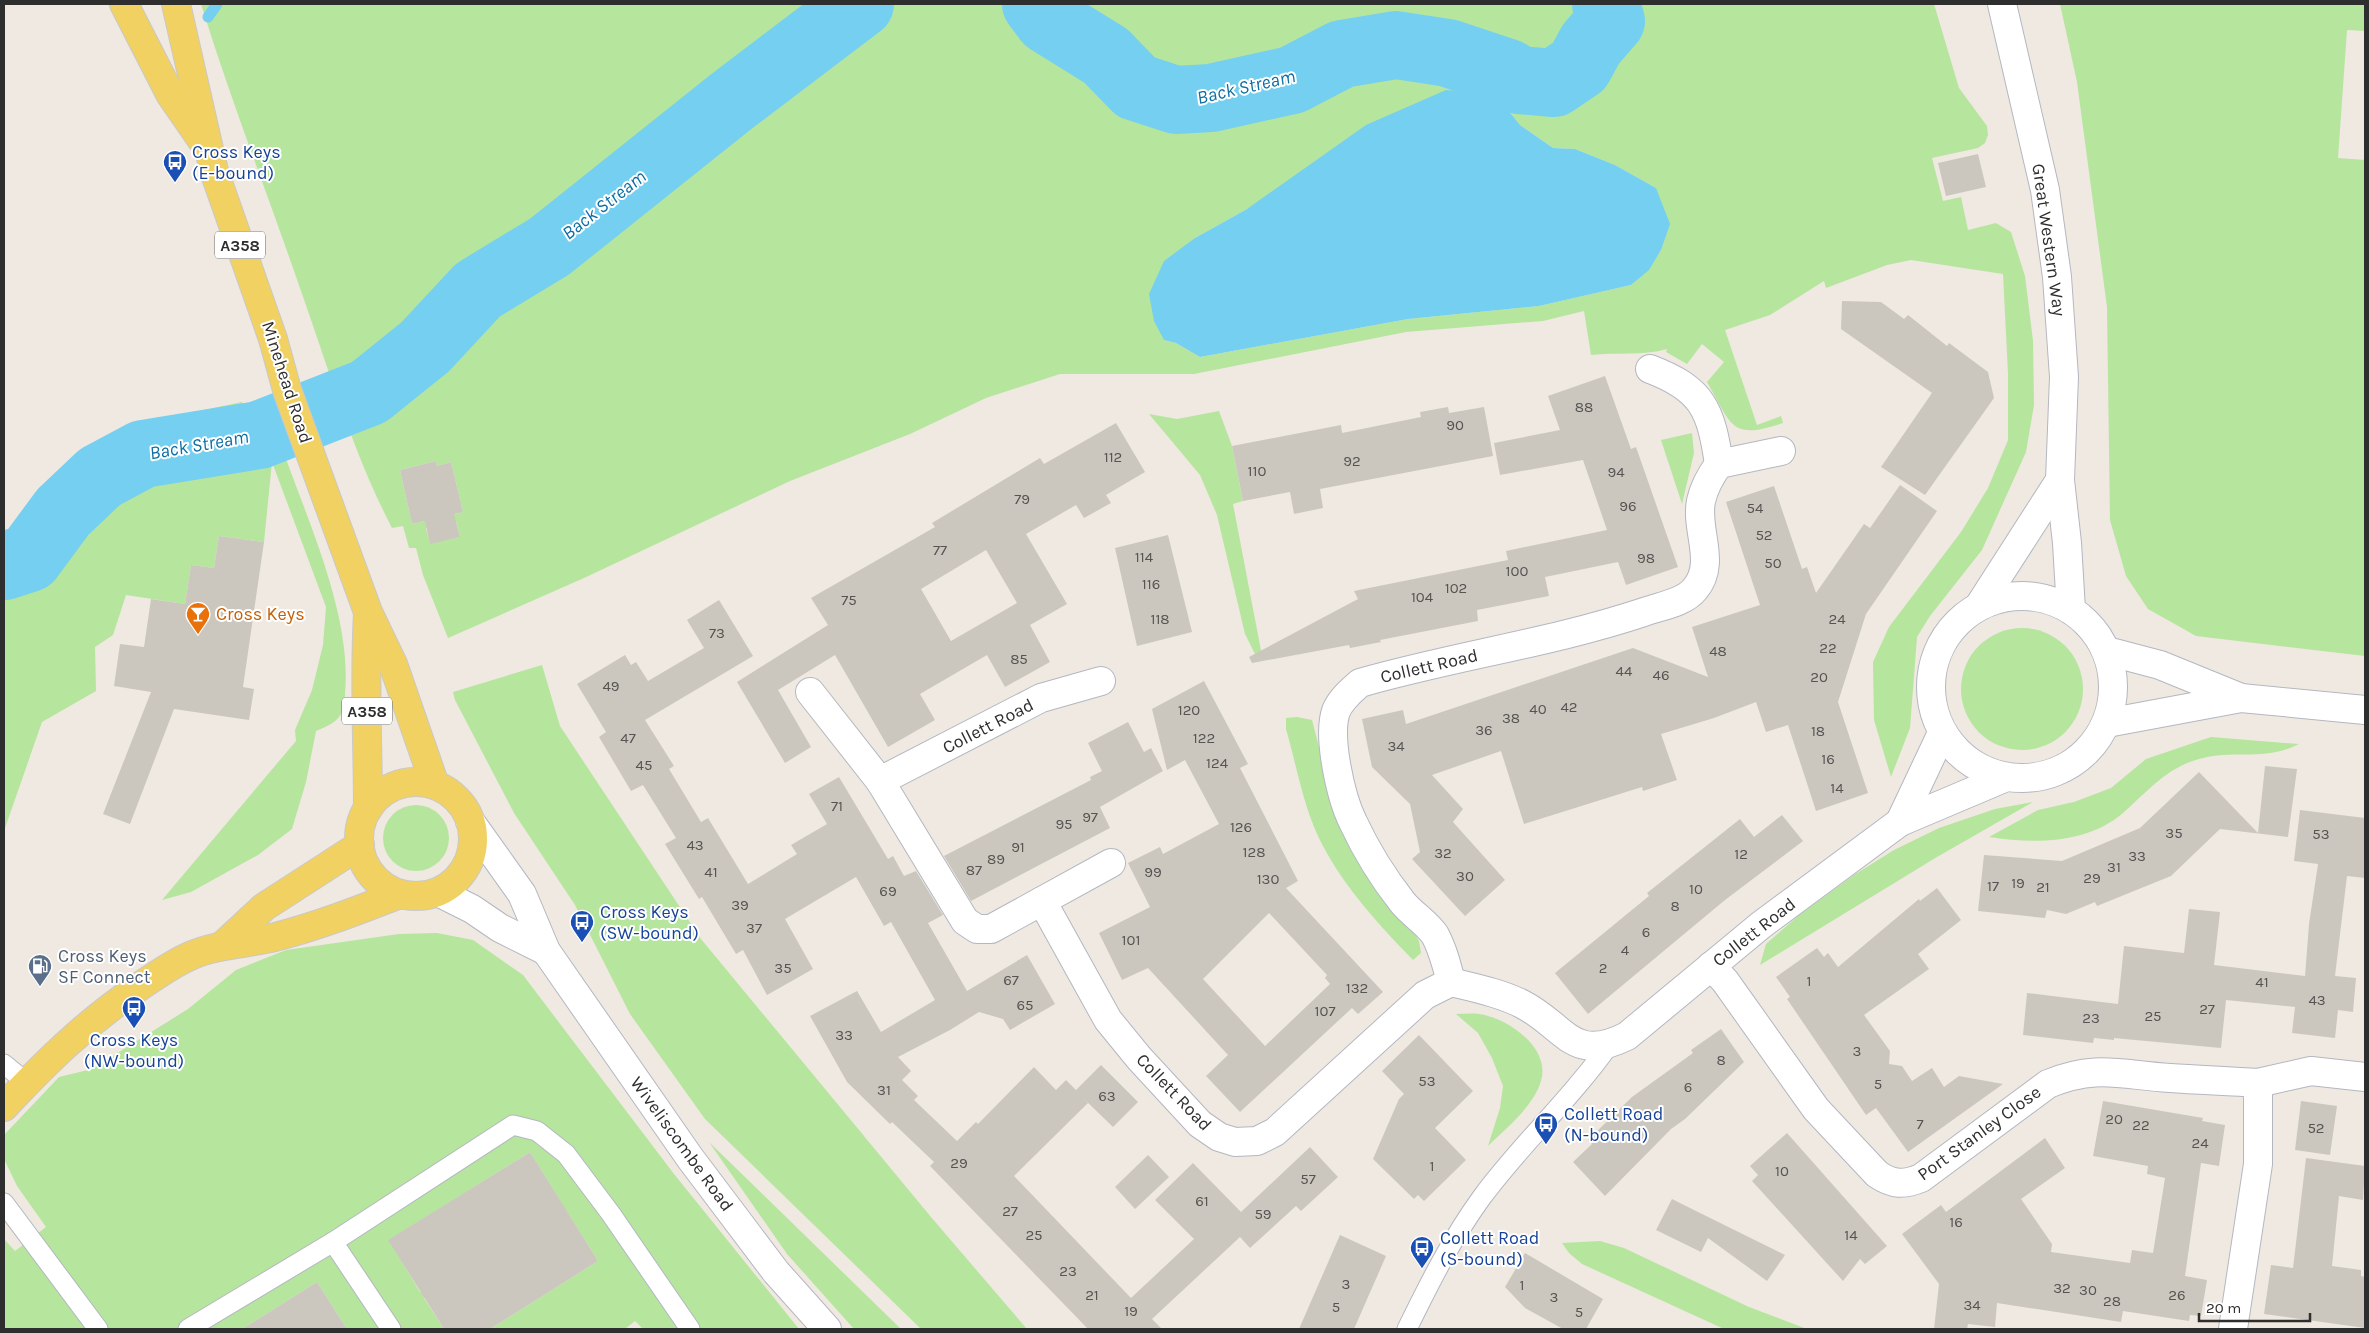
<svg xmlns="http://www.w3.org/2000/svg" width="2369" height="1333" font-family="Karla,sans-serif">
	<rect width="100%" height="100%" fill="#efe9e1"/>
	<!-- green -->
	<g fill="#b6e59e" fill-rule="evenodd">
		<path d="M201 4H1934L1959 88 1987 126 1988 135 1985 143 1978 148 1932 158 1943 201 1961 197 1968 230 1996 223 2011 232 2025 276 2033 341 2034 405 2026 452 1982 550 1930 616 1917 637 1910 728 1891 777 1874 720 1873 662 1889 627 1961 532 1988 488 2008 440V373L2003 274 1911 260 1887 265 1826 288 1824 281 1770 315 1725 330 1757 425 1781 416 1783 423C1730 441 1732 425 1707 382L1724 362 1702 344 1687 364 1666 352 1667 349C1643 356 1616 352 1591 355L1584 311 1543 321 1406 332 1194 374H1060L986 398 910 434 790 481 584 578 448 638 423 575 416 548H409L403 526 392 528C353 453 329 370 301 291 268 195 231 101 201 4ZM1484 93 1500 100 1520 125 1553 148 1575 149 1615 165 1656 188 1661 250 1649 269 1631 285 1539 306 1408 319 1200 357 1176 343 1164 340 1195 238 1247 209ZM436 461 437 466 451 462 463 512 412 524 400 470ZM456 521 460 537 430 543 426 528Z"/>
		<polygon points="2060,4 2365,4 2365,31 2347,30 2338,158 2365,160 2365,656 2196,636 2148,609 2126,576 2110,520 2107,307 2077,82"/>
		<path d="M242 402 272 460 285 456C310 526 352 618 345 693 345 699 345 707 342 712 337 723 327 726 316 731L306 782 292 829 258 855 191 892 162 900 296 741 295 730 312 690 323 645 326 607 272 462 264 542 219 536 214 568 191 565 185 604 126 595 113 635 95 647 96 691 42 722 4 831V532L32 530 95 468 148 436 199 411Z"/>
		<polygon points="1219,411 1232,446 1243,501 1233,504 1263,661 1257,658 1245,634 1217,515 1200,475 1149,414 1177,419"/>
		<polygon points="1692,433 1694,453 1682,504 1661,440"/>
		<circle cx="2022" cy="689" r="61"/>
		<polygon points="542,665 560,726 701,939 931,1217 1027,1329 921,1329 705,1119 630,1014 575,905 514,813 455,700 453,692"/>
		<path d="M1297 717 1312 720 1326 774 1419 941 1421 953 1413 960C1380 926 1345 888 1323 846 1304 811 1297 767 1286 729V718Z"/>
		<path d="M2211 737 2299 744C2265 762 2236 749 2199 759 2166 768 2148 791 2123 813 2087 844 2034 844 1989 837L2038 810 2074 802 2111 788 2146 759Z"/>
		<polygon points="2033,802 1937,857 1760,965 1766,944 1798,916 1854,875 1894,850 1939,828 1995,809"/>
		<circle cx="416" cy="838" r="33"/>
		<path d="M437 933 473 940 523 975 674 1174 799 1329H643L635 1321 625 1329H490L598 1261 566 1210 424 1298 444 1329H347L317 1282 242 1329H4V1239L15 1251 46 1227 17 1186 4 1159V1135L59 1077 92 1069 188 1009 236 970 286 950 399 934ZM530 1152 562 1204 420 1292 389 1240Z"/>
		<path d="M1456 1014C1464 1014 1472 1013 1479 1014 1508 1018 1551 1048 1541 1081 1533 1107 1507 1127 1488 1146L1500 1108 1503 1086 1492 1058 1478 1033Z"/>
		<polygon points="709,1142 901,1329 854,1329 787,1254"/>
		<polygon points="1600,1241 1624,1248 1749,1307 1807,1329 1724,1329 1582,1264 1569,1253 1562,1243"/>
	</g>
	<!-- water -->
	<polygon fill="#75cff0" points="1446,90 1484,93 1500,100 1520,125 1553,148 1575,149 1615,165 1656,188 1670,224 1661,250 1649,270 1631,285 1539,306 1408,319 1200,357 1176,343 1164,340 1154,321 1149,294 1164,261 1195,238 1247,209 1366,125"/>
	<g fill="none" stroke-linecap="round" stroke-linejoin="round">
		<!-- stream -->
		<g stroke="#75cff0" stroke-width="11">
			<polyline points="208,17 217,4"/>
			<polyline points="1482,107 1508,73"/>
		</g>
		<!-- river -->
		<g stroke="#75cff0" stroke-width="68">
			<polyline points="1036,4 1048,20 1106,56 1136,87 1176,100 1211,98 1292,80 1342,54 1396,45 1448,53 1508,73 1519,80 1554,83 1579,66 1591,44 1611,21 1606,4"/>
			<polyline points="4,566 29,558 63,512 100,477 143,454 259,435 369,392 425,347 478,290 549,247 732,101 860,4"/>
		</g>
	</g>
	<!-- building -->
	<g fill="#cbc7bf" fill-rule="evenodd">
		<polygon points="1978,154 1986,187 1946,196 1938,163"/>
		<polygon points="1842,301 1881,302 1904,319 1908,315 1947,346 1949,343 1988,372 1994,398 1925,495 1881,467 1932,393 1841,329"/>
		<polygon points="1605,376 1631,449 1636,447 1678,567 1626,585 1618,562 1545,577 1549,596 1477,610 1478,621 1380,640 1381,642 1350,648 1349,645 1252,663 1249,657 1358,599 1354,591 1508,560 1506,551 1607,530 1583,460 1500,475 1494,443 1560,430 1548,396"/>
		<polygon points="1448,407 1449,413 1484,407 1493,456 1320,489 1323,508 1294,514 1290,492 1243,501 1232,446 1341,425 1342,433 1421,417 1420,412"/>
		<path d="M1116 423 1145 472 1106 495 1111 503 1084 518 1076 505 1026 534 1067 604 1030 625 1050 662 1005 687 987 655 920 694 935 720 888 747 835 655 778 690 811 747 785 763 737 682 828 625 811 598 935 527 932 523 1040 458 1044 464ZM986 550 1017 603 951 641 921 589Z"/>
		<polygon points="436,461 437,466 451,462 463,512 454,514 460,537 430,544 425,521 412,524 400,470"/>
		<polygon points="1900,485 1937,511 1866,614 1838,702 1868,793 1816,811 1788,725 1766,732 1756,702 1714,718 1661,734 1677,780 1643,791 1642,787 1524,824 1501,751 1432,775 1463,809 1453,822 1505,880 1465,916 1412,859 1420,852 1410,804 1372,767 1362,719 1403,710 1406,724 1633,648 1708,677 1692,627 1760,605 1726,502 1774,486 1802,569 1807,567 1816,593 1864,524 1870,528"/>
		<polygon points="1168,535 1192,632 1137,646 1115,548"/>
		<polygon points="219,536 264,542 243,687 254,689 249,720 174,709 130,824 103,814 151,692 114,686 120,644 144,647 151,599 185,604 191,565 214,568"/>
		<polygon points="719,600 753,656 645,720 674,766 669,769 701,822 708,818 748,884 797,854 791,845 827,824 809,794 839,777 888,859 893,856 904,876 916,871 943,915 928,923 967,991 1027,955 1055,1004 1010,1030 1003,1019 979,1012 950,1030 898,1057 911,1071 902,1080 918,1096 914,1100 957,1141 976,1122 978,1124 1034,1067 1056,1090 1066,1080 1076,1090 1101,1065 1138,1102 1113,1127 1083,1098 1088,1103 1014,1176 1131,1298 1194,1239 1155,1200 1193,1163 1241,1212 1310,1147 1338,1177 1301,1211 1296,1206 1250,1248 1240,1237 1152,1319 1162,1329 1088,1329 930,1166 934,1162 892,1122 890,1124 847,1082 810,1016 857,991 881,1032 935,1000 891,922 884,926 856,877 785,919 813,969 767,995 743,950 736,954 702,897 699,899 665,844 676,838 643,785 631,791 599,737 606,732 577,684 625,655 631,665 636,662 648,681 704,648 687,620"/>
		<path d="M1204 681 1248 764 1240 768 1298 881 1286 888 1383 992 1358 1014 1352 1008 1240 1112 1206 1076 1228 1055 1148 968 1122 980 1099 933 1150 907 1128 863 1160 847 1163 854 1219 824 1185 760 1167 770 1152 709ZM1269 913 1327 975 1325 978 1330 984 1265 1046 1203 979Z"/>
		<polygon points="1128,722 1144,752 1151,748 1163,771 1100,807 1110,828 971,901 944,856 1091,780 1090,777 1102,771 1088,743"/>
		<polygon points="2265,766 2297,769 2288,837 2220,829 2171,876 2097,906 2095,902 2066,914 2047,910 2045,918 1978,911 1984,855 2062,861 2140,828 2199,772 2258,833"/>
		<polygon points="2300,810 2365,818 2365,878 2347,876 2335,976 2356,978 2353,1012 2338,1010 2335,1038 2292,1033 2295,1007 2226,1000 2221,1048 2114,1038 2114,1040 2094,1038 2093,1043 2023,1035 2027,993 2118,1004 2124,946 2184,953 2189,909 2220,912 2214,965 2305,976 2309,924 2318,864 2294,861"/>
		<polygon points="1782,815 1803,841 1725,900 1588,1014 1555,973 1649,896 1647,893 1740,819 1754,837"/>
		<polygon points="1937,888 1961,920 1918,954 1929,969 1864,1015 1890,1051 1889,1064 1902,1066 1912,1081 1932,1068 1944,1087 1959,1076 2003,1084 1908,1152 1876,1108 1866,1115 1787,999 1790,997 1776,977 1817,948 1824,957 1828,953 1838,967 1919,899 1920,901"/>
		<polygon points="1721,1029 1744,1062 1685,1119 1671,1129 1605,1196 1573,1162 1592,1144 1588,1140 1632,1097 1693,1053 1691,1050"/>
		<polygon points="1419,1035 1473,1091 1435,1128 1466,1160 1424,1201 1418,1195 1414,1199 1373,1159 1399,1099 1404,1094 1382,1071"/>
		<polygon points="2103,1101 2203,1118 2202,1121 2225,1125 2219,1166 2201,1163 2185,1276 2207,1280 2201,1316 2190,1315 2189,1321 2123,1311 2121,1322 1997,1303 1995,1327 1968,1324 1967,1329 1934,1329 1939,1284 1902,1234 1941,1205 1946,1212 2045,1138 2065,1168 2021,1199 2052,1244 2051,1252 2130,1263 2132,1250 2153,1253 2165,1178 2147,1174 2148,1166 2093,1156"/>
		<polygon points="2301,1101 2337,1106 2330,1155 2295,1150"/>
		<polygon points="1787,1133 1887,1246 1865,1264 1860,1259 1843,1281 1752,1181 1758,1175 1750,1166"/>
		<polygon points="530,1152 598,1261 490,1329 444,1329 388,1240"/>
		<polygon points="1148,1155 1169,1177 1135,1209 1115,1187"/>
		<polygon points="2306,1158 2365,1166 2363,1200 2339,1196 2332,1266 2361,1270 2361,1276 2365,1277 2365,1328 2264,1314 2271,1265 2293,1268"/>
		<polygon points="1672,1199 1694,1210 1785,1255 1767,1281 1708,1238 1701,1252 1656,1230"/>
		<polygon points="1340,1235 1386,1256 1354,1329 1299,1329"/>
		<polygon points="1525,1253 1603,1299 1586,1329 1563,1329 1525,1308 1505,1287"/>
		<polygon points="317,1282 347,1329 242,1329"/>
	</g>
	<g fill="none" stroke-linecap="round" stroke-linejoin="round">
		<!-- service casing -->
		<g stroke="#b4b7c1" stroke-width="21">
			<g id="service">
				<polyline points="4,1064 27,1083"/>
				<polyline points="4,1203 98,1329"/>
				<polyline points="333,1242 391,1329"/>
				<polyline points="188,1329 333,1242 513,1125 537,1131 566,1154 611,1214 690,1329"/>
				<path d="M1407 1329C1429 1284 1452 1238 1482 1197 1521 1144 1571 1099 1609 1045"/>
			</g>
		</g>
		<!-- minor casing -->
		<g stroke="#b4b7c1" stroke-width="30">
			<g id="minor">
				<path d="M1650 369C1703 389 1711 410 1719 464"/>
				<polyline points="810,692 880,781 965,921 977,929 991,929 1111,863"/>
				<polyline points="880,781 1041,698 1101,681"/>
				<polyline points="1900,822 1942,733"/>
				<path d="M1042 901 1108 1020 1139 1058 1200 1124 1219 1137 1235 1142 1257 1141 1275 1132 1425 995 1451 982C1475 988 1500 993 1522 1004 1565 1026 1572 1064 1627 1036L1761 925 1900 822 2004 778"/>
				<path d="M1711 966 1725 981 1816 1109 1877 1174C1893 1185 1904 1185 1921 1178L2048 1084C2096 1064 2121 1075 2170 1078 2199 1080 2229 1081 2258 1083V1164L2233 1329"/>
				<path d="M1451 982C1447 966 1443 950 1435 935 1427 923 1412 914 1403 903 1384 879 1366 850 1353 822 1341 798 1327 737 1336 711 1341 699 1351 691 1360 683 1454 656 1551 643 1644 612 1660 606 1684 603 1695 589 1717 563 1695 530 1701 501 1704 487 1711 475 1719 464L1781 451"/>
				<polyline points="2258,1083 2311,1071 2365,1077"/>
			</g>
		</g>
		<!-- tertiary casing -->
		<g stroke="#b4b7c1" stroke-width="30">
			<g id="tertiary">
				<polyline points="2002,4 2045,190 2057,277 2064,377 2060,480 2067,543 2071,610"/>
				<circle cx="2022" cy="687" r="91"/>
				<polyline points="1979,606 2060,480"/>
				<polyline points="2107,651 2160,665 2241,698"/>
				<polyline points="2107,723 2241,698 2365,710"/>
			</g>
		</g>
		<!-- secondary casing -->
		<g stroke="#b4b7c1" stroke-width="30">
			<g id="secondary">
				<polyline points="470,821 522,894 546,951 690,1158 776,1272 827,1329"/>
				<polyline points="438,892 472,909 500,928 546,951"/>
			</g>
		</g>
		<!-- primary casing -->
		<g stroke="#c9c9c9" stroke-width="30">
			<g id="primary">
				<polyline points="124,4 170,94 201,139"/>
				<polyline points="176,4 214,171 273,339 287,390 368,612 393,664 435,785"/>
				<circle cx="416" cy="839" r="57"/>
				<path d="M368 809C368 744 364 679 368 614"/>
				<polyline points="222,946 264,907 360,845"/>
				<path d="M4 1107C46 1062 87 1022 139 987 155 976 172 964 190 956 217 944 247 944 275 937 318 926 359 910 400 894"/>
			</g>
		</g>
		<!-- service -->
		<use href="#service" stroke="#fff" stroke-width="19"/>
		<!-- minor -->
		<use href="#minor" stroke="#fff" stroke-width="28"/>
		<!-- tertiary -->
		<use href="#tertiary" stroke="#fff" stroke-width="28"/>
		<!-- secondary -->
		<use href="#secondary" stroke="#fff" stroke-width="28"/>
		<!-- primary -->
		<use href="#primary" stroke="#f2d163" stroke-width="28"/>
	</g>
	<!-- icons -->
	<defs>
		<g id="bus-pin" transform="scale(1.25)"><path d="M0 17L-7.5 6A9.5 9.5 0 1 1 7.5 6Z" fill="#1a4fb4" stroke="#fff"/><path d="M-5-6H5V4H4V6H2V4H-2V6H-4V4H-5ZM-3.5-4V0h7V-4ZM-3.5 1.2v1.5H-2V1.2ZM2 1.2v1.5H3.5V1.2Z" fill="#fff"/></g>
		<g id="bar-pin" transform="scale(1.25)"><path d="M0 17L-7.5 6A9.5 9.5 0 1 1 7.5 6Z" fill="#e8710a" stroke="#fff"/><path d="M-6-5H6L.8 .8V4.5H3.5V6h-7V4.5H-.8V.8Z" fill="#fff"/></g>
		<g id="fuel-pin" transform="scale(1.25)"><path d="M0 17L-7.5 6A9.5 9.5 0 1 1 7.5 6Z" fill="#5c6f8a" stroke="#fff"/><path d="M-5.5-6h7V0h2V4h1.3V-2.5L3-4.5l.8-.8L6-3V5H2.5V1h-1V6h-7ZM-4.2-4.7v3.2H.2V-4.7Z" fill="#fff"/></g>
	</defs>
	<g fill-rule="evenodd">
		<use href="#bus-pin" x="175" y="162"/>
		<use href="#bar-pin" x="198" y="614"/>
		<use href="#bus-pin" x="582" y="922"/>
		<use href="#fuel-pin" x="40" y="966"/>
		<use href="#bus-pin" x="134" y="1008"/>
		<use href="#bus-pin" x="1546" y="1124"/>
		<use href="#bus-pin" x="1422" y="1248"/>
	</g>
	<g text-anchor="middle" dominant-baseline="central" stroke-width="4" stroke-linejoin="round" paint-order="stroke">
		<!-- number labels -->
		<g font-size="15" fill="#555452">
			<text x="1584" y="407">88</text>
			<text x="1455" y="425">90</text>
			<text x="1113" y="457">112</text>
			<text x="1352" y="461">92</text>
			<text x="1257" y="471">110</text>
			<text x="1616" y="472">94</text>
			<text x="1022" y="499">79</text>
			<text x="1628" y="506">96</text>
			<text x="1755" y="508">54</text>
			<text x="1764" y="535">52</text>
			<text x="940" y="550">77</text>
			<text x="1144" y="557">114</text>
			<text x="1646" y="558">98</text>
			<text x="1773" y="563">50</text>
			<text x="1517" y="571">100</text>
			<text x="1151" y="584">116</text>
			<text x="1456" y="588">102</text>
			<text x="1422" y="597">104</text>
			<text x="849" y="600">75</text>
			<text x="1160" y="619">118</text>
			<text x="1837" y="619">24</text>
			<text x="717" y="633">73</text>
			<text x="1828" y="648">22</text>
			<text x="1718" y="651">48</text>
			<text x="1019" y="659">85</text>
			<text x="1624" y="671">44</text>
			<text x="1661" y="675">46</text>
			<text x="1819" y="677">20</text>
			<text x="611" y="686">49</text>
			<text x="1569" y="707">42</text>
			<text x="1538" y="709">40</text>
			<text x="1189" y="710">120</text>
			<text x="1511" y="718">38</text>
			<text x="1484" y="730">36</text>
			<text x="1818" y="731">18</text>
			<text x="628" y="738">47</text>
			<text x="1204" y="738">122</text>
			<text x="1396" y="746">34</text>
			<text x="1828" y="759">16</text>
			<text x="1217" y="763">124</text>
			<text x="644" y="765">45</text>
			<text x="1837" y="788">14</text>
			<text x="837" y="806">71</text>
			<text x="1090" y="817">97</text>
			<text x="1064" y="824">95</text>
			<text x="1241" y="827">126</text>
			<text x="2174" y="833">35</text>
			<text x="2321" y="834">53</text>
			<text x="695" y="845">43</text>
			<text x="1018" y="847">91</text>
			<text x="1254" y="852">128</text>
			<text x="1443" y="853">32</text>
			<text x="1741" y="854">12</text>
			<text x="2137" y="856">33</text>
			<text x="996" y="859">89</text>
			<text x="2114" y="867">31</text>
			<text x="974" y="870">87</text>
			<text x="711" y="872">41</text>
			<text x="1153" y="872">99</text>
			<text x="1465" y="876">30</text>
			<text x="2092" y="878">29</text>
			<text x="1268" y="879">130</text>
			<text x="2018" y="883">19</text>
			<text x="1993" y="886">17</text>
			<text x="2043" y="887">21</text>
			<text x="1696" y="889">10</text>
			<text x="888" y="891">69</text>
			<text x="740" y="905">39</text>
			<text x="1675" y="906">8</text>
			<text x="754" y="928">37</text>
			<text x="1646" y="932">6</text>
			<text x="1131" y="940">101</text>
			<text x="1625" y="950">4</text>
			<text x="783" y="968">35</text>
			<text x="1603" y="968">2</text>
			<text x="1011" y="980">67</text>
			<text x="1809" y="981">1</text>
			<text x="2262" y="982">41</text>
			<text x="1357" y="988">132</text>
			<text x="2317" y="1000">43</text>
			<text x="1025" y="1005">65</text>
			<text x="2207" y="1009">27</text>
			<text x="1325" y="1011">107</text>
			<text x="2153" y="1016">25</text>
			<text x="2091" y="1018">23</text>
			<text x="844" y="1035">33</text>
			<text x="1857" y="1051">3</text>
			<text x="1721" y="1060">8</text>
			<text x="1427" y="1081">53</text>
			<text x="1878" y="1084">5</text>
			<text x="1688" y="1087">6</text>
			<text x="884" y="1090">31</text>
			<text x="1107" y="1096">63</text>
			<text x="2114" y="1119">20</text>
			<text x="1920" y="1124">7</text>
			<text x="2141" y="1125">22</text>
			<text x="2316" y="1128">52</text>
			<text x="2200" y="1143">24</text>
			<text x="959" y="1163">29</text>
			<text x="1432" y="1166">1</text>
			<text x="1782" y="1171">10</text>
			<text x="1308" y="1179">57</text>
			<text x="1202" y="1201">61</text>
			<text x="1010" y="1211">27</text>
			<text x="1263" y="1214">59</text>
			<text x="1956" y="1222">16</text>
			<text x="1034" y="1235">25</text>
			<text x="1851" y="1235">14</text>
			<text x="1068" y="1271">23</text>
			<text x="1346" y="1284">3</text>
			<text x="1522" y="1285">1</text>
			<text x="2062" y="1288">32</text>
			<text x="2088" y="1290">30</text>
			<text x="1092" y="1295">21</text>
			<text x="2177" y="1295">26</text>
			<text x="1554" y="1297">3</text>
			<text x="2112" y="1301">28</text>
			<text x="1972" y="1305">34</text>
			<text x="1336" y="1307">5</text>
			<text x="1131" y="1311">19</text>
			<text x="1579" y="1312">5</text>
		</g>
		<!-- shield labels -->
		<g fill="#fff" stroke="#6d6d6d" stroke-width="1">
			<rect x="215" y="231.5" width="50" height="27" rx="4"/>
			<rect x="342" y="697.5" width="50" height="27" rx="4"/>
		</g>
		<g font-size="16" font-weight="bold" fill="#2e2e2e">
			<text x="240" y="245">A358</text>
			<text x="367" y="711">A358</text>
		</g>
		<!-- transit labels -->
		<g font-size="18" fill="#164399" stroke="#fff" text-anchor="start">
			<text x="192" y="152">Cross Keys<tspan x="192" dy="21">(E-bound)</tspan></text>
			<text x="600" y="912">Cross Keys<tspan x="600" dy="21">(SW-bound)</tspan></text>
			<text x="134" y="1040" text-anchor="middle">Cross Keys<tspan x="134" dy="21">(NW-bound)</tspan></text>
			<text x="1564" y="1114">Collett Road<tspan x="1564" dy="21">(N-bound)</tspan></text>
			<text x="1440" y="1238">Collett Road<tspan x="1440" dy="21">(S-bound)</tspan></text>
		</g>
		<!-- street labels -->
		<g font-size="18" fill="#2e2e2e" stroke="#fff">
			<text transform="translate(2049 240) rotate(82)">Great Western Way</text>
			<text transform="translate(287 382) rotate(72)">Minehead Road</text>
			<text transform="translate(1429 666) rotate(-13)">Collett Road</text>
			<text transform="translate(988 726) rotate(-27)">Collett Road</text>
			<text transform="translate(1754 932) rotate(-38)">Collett Road</text>
			<text transform="translate(1174 1092) rotate(46)">Collett Road</text>
			<text transform="translate(1979 1133) rotate(-36)">Port Stanley Close</text>
			<text transform="translate(682 1144) rotate(54)">Wiveliscombe Road</text>
		</g>
		<!-- food labels -->
		<g font-size="18" fill="#c56008" stroke="#fff" text-anchor="start">
			<text x="216" y="614">Cross Keys</text>
		</g>
		<!-- service labels -->
		<g font-size="18" fill="#4e5e75" stroke="#fff" text-anchor="start">
			<text x="58" y="956">Cross Keys<tspan x="58" dy="21">SF Connect</tspan></text>
		</g>
		<!-- water labels -->
		<g font-size="19" font-style="italic" fill="#0d6fa3" stroke="#fff">
			<text transform="translate(1246 87) rotate(-13)">Back Stream</text>
			<text transform="translate(604 205) rotate(-38)">Back Stream</text>
			<text transform="translate(199 445) rotate(-10)">Back Stream</text>
		</g>
	</g>
	<!-- border -->
	<rect width="2369" height="1333" fill="none" stroke="#2e2e2e" stroke-width="10"/>
	<!-- scale -->
	<path d="M2199 1313v8h111v-8" fill="none" stroke="#2e2e2e" stroke-width="2.5"/>
	<text x="2206" y="1313" font-size="15" fill="#2e2e2e" stroke="#ffffff" stroke-width="4" paint-order="stroke">20 m</text>
</svg>
